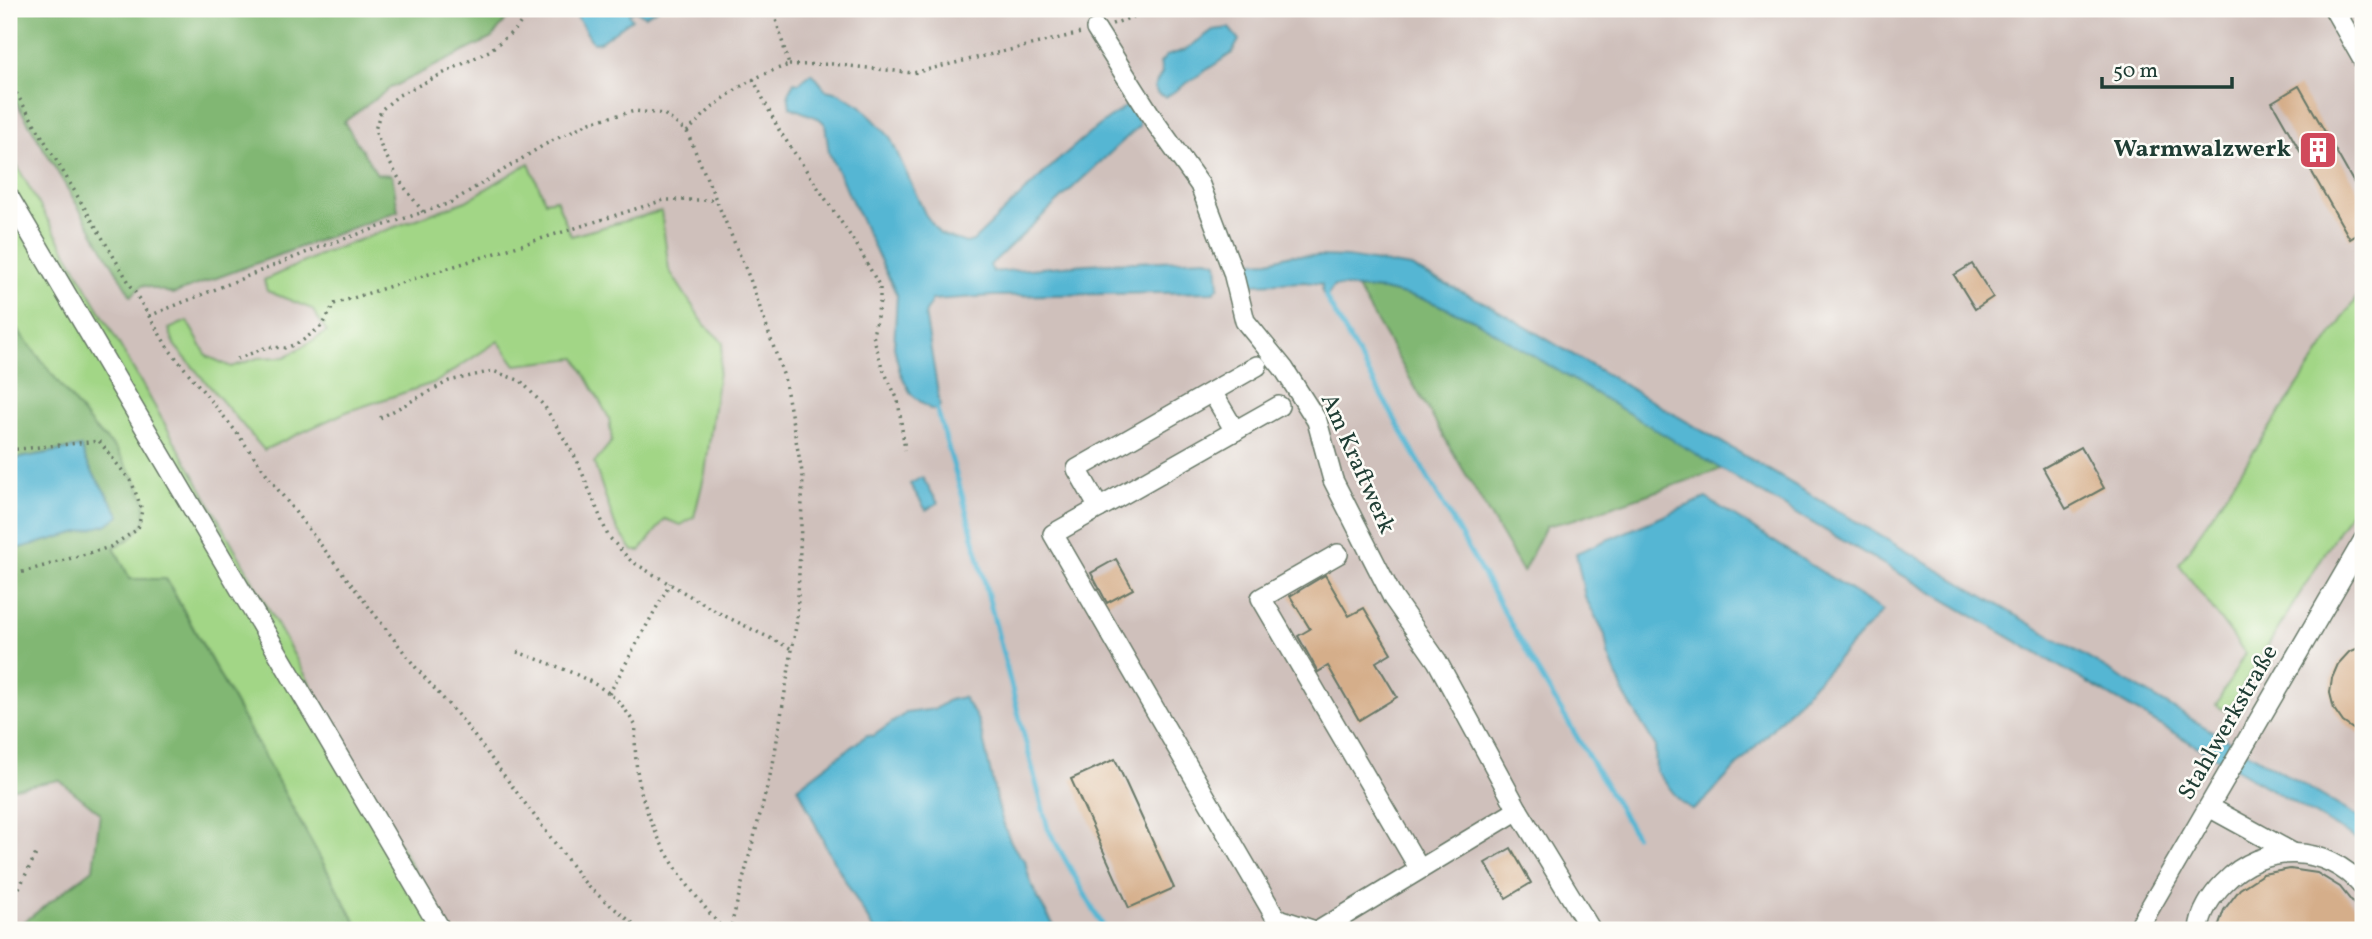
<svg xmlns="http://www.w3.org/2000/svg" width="2372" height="939" font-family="Vollkorn,serif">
	<rect width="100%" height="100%" fill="#fdfcf7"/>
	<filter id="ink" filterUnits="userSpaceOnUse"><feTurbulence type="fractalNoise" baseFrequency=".0143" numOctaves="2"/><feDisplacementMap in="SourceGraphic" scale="14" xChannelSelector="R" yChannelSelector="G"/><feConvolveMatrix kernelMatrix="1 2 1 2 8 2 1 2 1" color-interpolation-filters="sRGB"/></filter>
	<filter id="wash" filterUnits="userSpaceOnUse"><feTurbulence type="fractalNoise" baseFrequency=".00686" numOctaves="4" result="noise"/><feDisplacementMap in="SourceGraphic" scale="28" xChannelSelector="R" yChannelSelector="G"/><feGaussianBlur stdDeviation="1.57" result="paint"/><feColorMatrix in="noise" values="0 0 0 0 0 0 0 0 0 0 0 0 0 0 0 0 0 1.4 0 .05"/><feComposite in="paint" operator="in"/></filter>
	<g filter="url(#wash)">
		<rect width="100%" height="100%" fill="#ede5c7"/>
		<!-- industrial -->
		<g fill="#cfc0bb" fill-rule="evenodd">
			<path d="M514 9H2363V930H447L190 468 9 152V90L131 295 143 285 377 174 344 122 390 88 492 38ZM529 163 545 202 556 200 571 236 661 211 669 270 705 325 723 342 633 551 615 525 594 463 612 441 609 418 576 358 516 365 498 340 474 357 375 403 346 412 215 395 175 346 169 329 187 321 207 356 231 367 258 358 285 357 328 332 312 309 267 291 324 253 466 201Z"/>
			<polygon points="59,780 100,813 93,869 20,926 9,925 9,789"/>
		</g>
		<!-- green -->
		<g fill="#a2d686" stroke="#608a5d" stroke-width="2">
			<polygon points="9,152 190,468 447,930 360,930 167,580 130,580 114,547 131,538 116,449 95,429 9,319"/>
			<polygon points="529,163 545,201 556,199 571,236 661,211 669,270 705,325 723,342 705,473 694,517 681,525 665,519 640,551 633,551 615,525 594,463 612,441 609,418 576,358 516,365 498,341 436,382 346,412 264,450 175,346 169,329 187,321 207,356 231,367 258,358 285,357 327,332 312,309 267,291 264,280 324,253 466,201"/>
			<polygon points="2363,288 2363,491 2227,712 2216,705 2245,653 2179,564"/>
		</g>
		<!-- forest -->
		<g fill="#81b773" stroke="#507a54" stroke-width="2">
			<polygon points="9,9 514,9 492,38 390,88 344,122 377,174 392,175 398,211 173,294 143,285 131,296 9,90"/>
			<polygon points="1357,288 1383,290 1427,300 1474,320 1722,469 1575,519 1546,526 1523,572"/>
			<path d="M9 319 95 429 116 449 137 482 145 501V522L131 538 114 547 130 579H166L360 930H9V925H20L93 869 100 813 59 780 9 789V551L105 525 120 516C108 493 88 471 81 447L9 460Z"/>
		</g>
		<!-- water -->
		<g fill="#55b6d3" stroke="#3a7a84" stroke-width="2">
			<polygon points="577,9 657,9 645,16 635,10 629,13 632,19 600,42 593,43 577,17"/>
			<polygon points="1229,28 1239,40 1232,53 1166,97 1158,94 1154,87 1162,73 1160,63 1166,56 1185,50 1213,30"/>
			<path d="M812 73 826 90 839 93 861 106 890 137 925 214 940 234 966 243 973 241C1023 194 1071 143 1128 105L1139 121V126L990 265 993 272 1087 264 1207 259 1217 262 1219 286 1214 292 993 296 932 300 925 314 940 405 937 410 930 409 911 394 900 372 894 347 897 295 829 153 825 124 820 119 790 107 788 93 794 82 799 83Z"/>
			<polygon points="1291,255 1346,257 1411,267 1487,304 2363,820 2363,843 1749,486 1474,320 1427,300 1383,290 1334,286 1326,298 1322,292 1322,284 1305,282 1253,284 1248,278 1249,262 1269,261"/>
			<path d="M81 447C88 471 108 494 120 516L105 525 9 551V460Z"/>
			<polygon points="922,477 938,503 926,510 910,484"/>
			<polygon points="1706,498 1883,611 1706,799 1693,810 1680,801 1656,771 1655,745 1624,694 1608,654 1605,635 1585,597 1576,553"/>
			<path d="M963 697C968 705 974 712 978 721 990 753 997 840 1025 860 1029 887 1042 907 1057 930H874L828 851 798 787 867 735 873 736 906 713 935 709 949 700Z"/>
		</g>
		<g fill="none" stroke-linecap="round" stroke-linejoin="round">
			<!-- stream -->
			<g stroke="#55b6d3" stroke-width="5">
				<polyline points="1326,294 1326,298 1536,668 1635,835"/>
				<polyline points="935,403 963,498 1048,829 1105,930"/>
			</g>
		</g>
		<g id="blocks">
			<!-- building -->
			<g fill="#d5ae8a">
				<polygon points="2299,86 2363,199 2363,231 2350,239 2272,102"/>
				<polygon points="1972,264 1993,297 1975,309 1954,275"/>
				<polygon points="2081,447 2104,488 2066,509 2043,468"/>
				<polygon points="1116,559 1133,589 1107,603 1091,573"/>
				<polygon points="1325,575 1349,616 1364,608 1391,653 1376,662 1397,697 1359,720 1328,666 1318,672 1298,636 1310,629 1290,596"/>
				<polygon points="2363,646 2363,736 2343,722 2334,709 2330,693 2332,678 2338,664 2349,652"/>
				<polygon points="1115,759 1174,888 1129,908 1071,779"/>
				<polygon points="1511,848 1531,883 1506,898 1485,863"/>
				<polygon points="2290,869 2317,873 2340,887 2356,907 2363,930 2217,930 2224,910 2240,889 2263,874"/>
			</g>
		</g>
	</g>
	<g filter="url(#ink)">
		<use href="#blocks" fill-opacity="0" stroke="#677867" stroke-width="2"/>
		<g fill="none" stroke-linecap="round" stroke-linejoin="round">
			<!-- minor casing -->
			<g stroke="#677867" stroke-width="22">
				<g id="minor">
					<polyline points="2334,9 2363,60"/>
					<polyline points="1096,29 1155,122 1200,185 1233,272 1245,321 1284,369 1317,421 1333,480 1393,598 1437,661 1518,810 1591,930"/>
					<polyline points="9,197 441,930"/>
					<polyline points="1212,392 1235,431"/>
					<polyline points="1279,406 1053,534 1276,918 1312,930"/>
					<polyline points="1099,508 1077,469 1257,366"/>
					<polyline points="1338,554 1261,598 1419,868"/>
					<polyline points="2209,807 2291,852"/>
					<polyline points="1320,930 1518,810"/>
					<polyline points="2137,930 2363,541"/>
					<path d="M2199 930C2200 913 2212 895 2224 883 2263 842 2327 844 2363 887"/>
				</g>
			</g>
			<!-- path -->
			<g stroke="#677867" stroke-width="3.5" stroke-dasharray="2 5" stroke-linecap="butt">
				<polyline points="1151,11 1158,9"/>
				<polyline points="1112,24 1151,11 1150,9"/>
				<polyline points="789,65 832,64 913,73 1081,33"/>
				<polyline points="753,79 779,130 858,247 880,287 880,302 873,335 882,367 898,400 905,450"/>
				<polyline points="9,81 168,348 234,429 279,491 417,669 463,721 588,887 641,930"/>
				<path d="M687 132C718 100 746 78 789 65L773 9"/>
				<polyline points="423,212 402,184 382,149 375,130 381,110 399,95 489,51 516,29 526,15 526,9"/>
				<polyline points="149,316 320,247 450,203 544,145 590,122 635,111 664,114 687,132 750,279 784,377 803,477 797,620 773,764 730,930"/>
				<polyline points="237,359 267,347 286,348 302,341 323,325 334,304 664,200 716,200"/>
				<polyline points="380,418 449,381 493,371 521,381 545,407 577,460 608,536 631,561 717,612 792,649"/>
				<polyline points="9,450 99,441 132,483 142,510 138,529 110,547 9,576"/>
				<path d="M517 652C549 663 597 679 620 703 626 710 631 719 636 726 629 809 672 870 724 930"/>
				<polyline points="609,694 670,583"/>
				<polyline points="9,914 14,898 37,852"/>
			</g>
			<!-- minor -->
			<use href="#minor" stroke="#fff" stroke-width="19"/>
		</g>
	</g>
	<!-- icons -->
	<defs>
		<g id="building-square" transform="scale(2.0125)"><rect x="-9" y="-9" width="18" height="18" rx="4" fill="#d1495b" stroke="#fdfcf7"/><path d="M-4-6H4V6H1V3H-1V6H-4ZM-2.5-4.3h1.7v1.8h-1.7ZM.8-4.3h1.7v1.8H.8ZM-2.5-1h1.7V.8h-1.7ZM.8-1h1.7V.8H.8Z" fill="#fff"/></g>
	</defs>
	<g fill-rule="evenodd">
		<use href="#building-square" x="2318" y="150"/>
	</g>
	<g text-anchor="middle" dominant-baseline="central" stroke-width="5" stroke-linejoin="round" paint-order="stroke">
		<!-- poi labels -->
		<g font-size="24" font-weight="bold" fill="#1f3d34" stroke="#fdfcf7" text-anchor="end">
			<text x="2291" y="150">Warmwalzwerk</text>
		</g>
		<!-- street labels -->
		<g font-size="24" fill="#1f3d34" stroke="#fdfcf7">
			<text transform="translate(1357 464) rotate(66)">Am Kraftwerk</text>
			<text transform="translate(2229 723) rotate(-60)">Stahlwerkstraße</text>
		</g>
	</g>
	<!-- margin -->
	<rect width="2372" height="939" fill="none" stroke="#fdfcf7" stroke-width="35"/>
	<!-- scale -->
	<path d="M2102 77v10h130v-10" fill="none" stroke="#1f3d34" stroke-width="3.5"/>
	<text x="2113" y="77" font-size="21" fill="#1f3d34" stroke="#fdfcf7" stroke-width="5" paint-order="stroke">50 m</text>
</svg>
